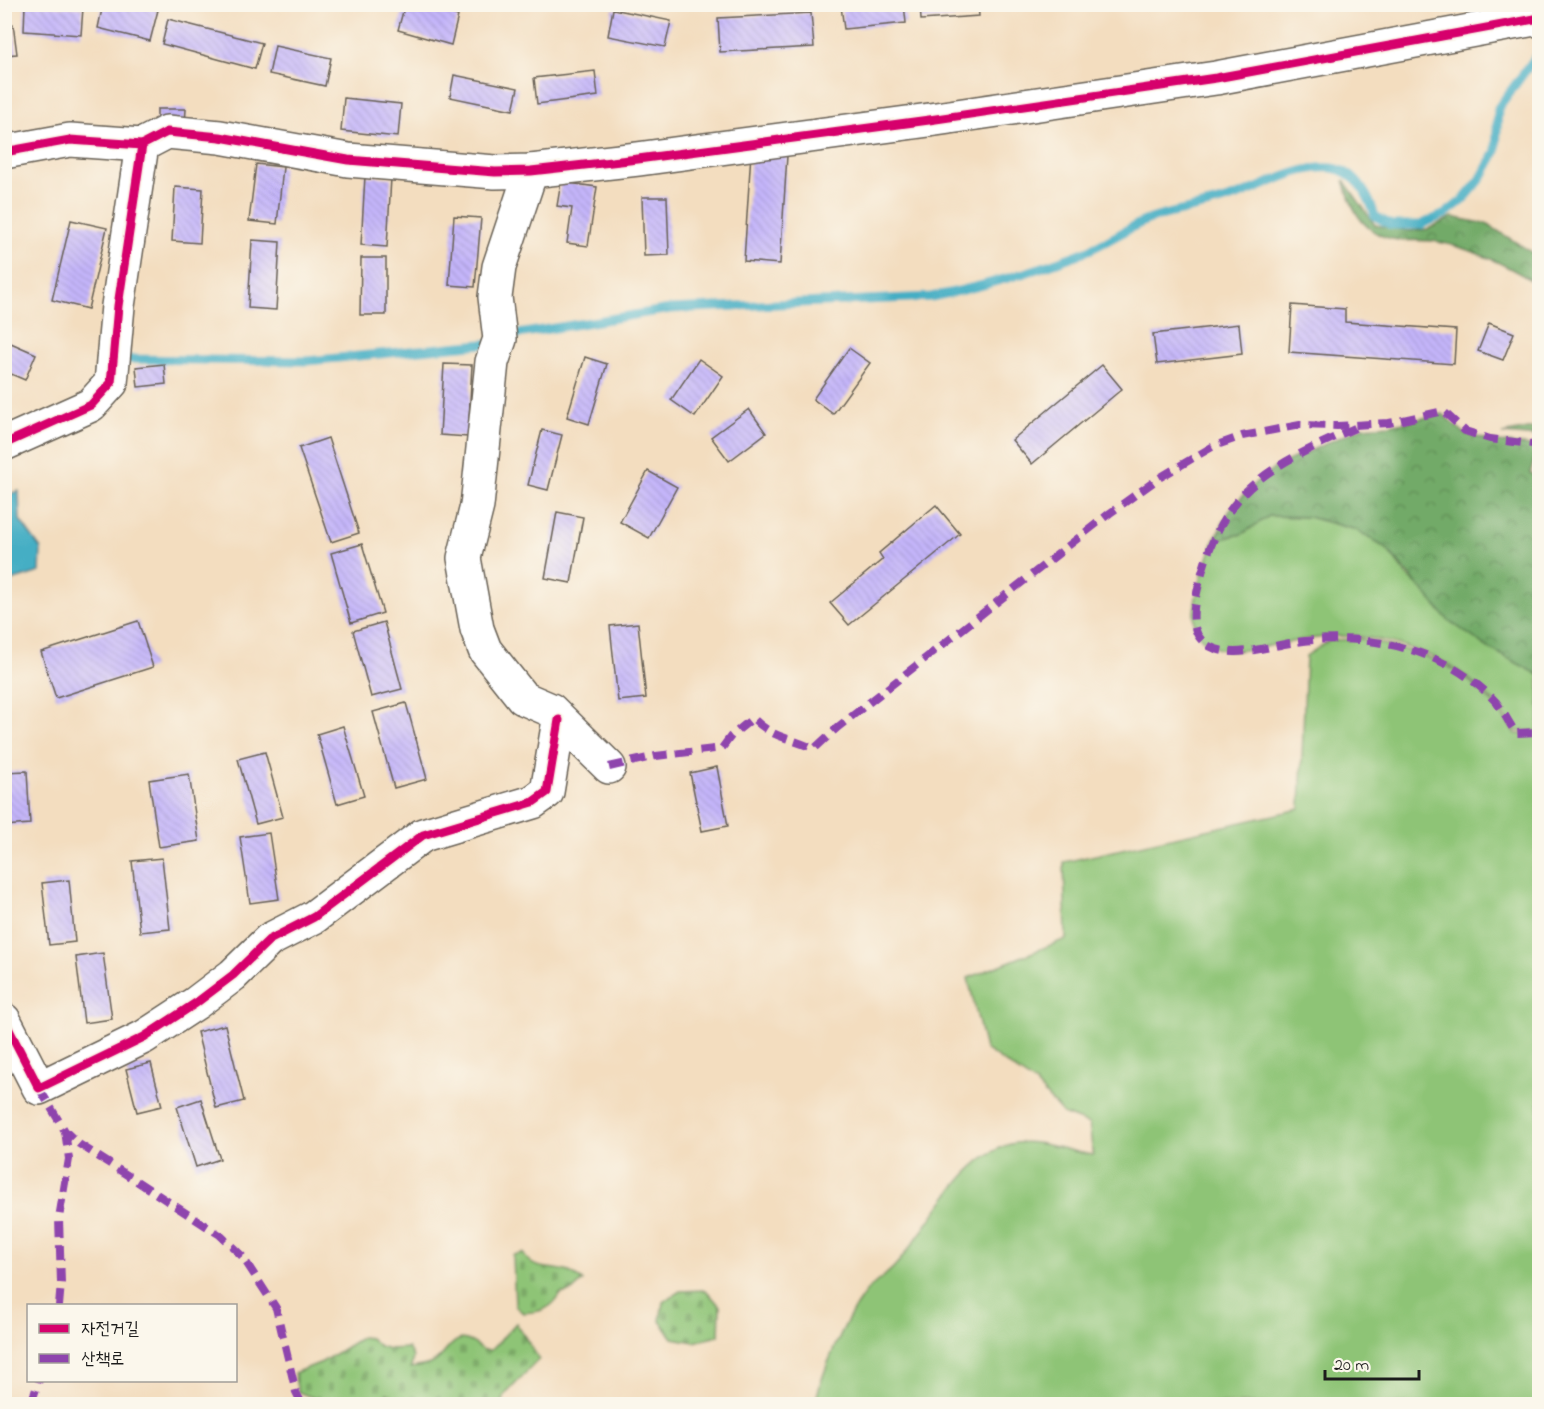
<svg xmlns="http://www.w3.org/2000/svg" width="1544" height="1409" font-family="'Indie Flower','Poor Story',sans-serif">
	<defs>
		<pattern id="forest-crowns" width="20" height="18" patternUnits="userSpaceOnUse" patternTransform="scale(1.5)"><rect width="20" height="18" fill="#72aa67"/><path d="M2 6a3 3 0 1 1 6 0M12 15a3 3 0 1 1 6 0" fill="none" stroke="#5d8a54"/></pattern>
		<pattern id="cemetery-stones" width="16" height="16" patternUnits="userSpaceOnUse" patternTransform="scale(1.5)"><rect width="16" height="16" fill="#8ec476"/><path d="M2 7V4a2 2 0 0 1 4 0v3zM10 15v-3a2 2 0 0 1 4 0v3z" fill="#7aa866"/></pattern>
		<pattern id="building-back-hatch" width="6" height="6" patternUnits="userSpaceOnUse" patternTransform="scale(1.5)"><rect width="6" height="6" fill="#c4b5fa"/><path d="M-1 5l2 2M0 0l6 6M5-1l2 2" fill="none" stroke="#a89bd6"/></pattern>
	</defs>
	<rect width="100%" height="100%" fill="#fbf7ec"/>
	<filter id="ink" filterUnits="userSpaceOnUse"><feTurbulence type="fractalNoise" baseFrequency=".0167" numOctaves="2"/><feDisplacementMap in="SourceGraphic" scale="12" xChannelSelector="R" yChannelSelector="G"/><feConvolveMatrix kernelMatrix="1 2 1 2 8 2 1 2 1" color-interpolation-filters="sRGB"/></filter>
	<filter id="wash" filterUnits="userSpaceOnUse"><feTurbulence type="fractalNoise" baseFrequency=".008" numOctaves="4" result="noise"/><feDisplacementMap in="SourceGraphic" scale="24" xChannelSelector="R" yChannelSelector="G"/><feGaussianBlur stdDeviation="1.35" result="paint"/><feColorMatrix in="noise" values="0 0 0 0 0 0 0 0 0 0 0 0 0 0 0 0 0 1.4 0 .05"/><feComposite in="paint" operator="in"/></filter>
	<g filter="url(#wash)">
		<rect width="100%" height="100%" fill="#f3ddbf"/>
		<!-- green -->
		<g fill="#8ec476" stroke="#557049" stroke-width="1.5">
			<path d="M1269 516 1309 517 1357 530 1387 549 1409 578 1539 675V731H1516C1478 673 1433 648 1363 637 1333 633 1298 641 1268 646 1255 648 1240 652 1227 651 1216 649 1203 643 1197 632 1186 610 1207 563 1214 540L1242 534Z"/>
			<path d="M1361 639C1435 655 1473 668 1515 734L1539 733V1404H815C822 1372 843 1323 863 1296 870 1285 884 1277 893 1268 928 1231 958 1163 1007 1145 1034 1136 1067 1152 1093 1155L1089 1124 1063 1114 1036 1084 985 1049 968 978 1066 939 1064 862 1300 809 1306 656 1330 640Z"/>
		</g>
		<!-- forest -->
		<g fill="url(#forest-crowns)" stroke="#476342" stroke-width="1.5">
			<path d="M1344 180 1375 225 1409 231 1428 229 1452 217 1487 224 1539 257V285C1507 265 1470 247 1432 241 1413 239 1391 244 1373 231 1355 219 1349 199 1344 180Z"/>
			<polygon points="1443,414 1464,433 1490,441 1539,447 1530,473 1540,478 1539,675 1487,647 1448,620 1387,549 1357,530 1309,517 1269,516 1242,534 1214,540 1231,508 1256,482 1279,465 1362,427 1389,425"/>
			<polygon points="1539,427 1539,437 1502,434"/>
		</g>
		<!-- cemetery -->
		<g fill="url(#cemetery-stones)" stroke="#557049" stroke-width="1.5">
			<path d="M523 1253C533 1272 549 1266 566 1271 572 1272 577 1277 583 1281L572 1291 560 1294C551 1310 540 1312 523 1313L515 1306 513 1255Z"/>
			<polygon points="706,1290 720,1306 719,1336 694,1342 673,1338 660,1321 663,1302 680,1291"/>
			<path d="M516 1323 539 1359 505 1395 502 1404H408L387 1393 383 1404H319L314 1398 298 1392 294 1373 322 1362 362 1337 370 1338 379 1346 389 1349 408 1348 413 1357 411 1368C418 1367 427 1366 434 1362 451 1352 453 1324 483 1350H491Z"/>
		</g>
		<!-- water -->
		<polygon fill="#45aec4" stroke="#306570" stroke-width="1.5" points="19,491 20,520 41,549 40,572 5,583 5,495"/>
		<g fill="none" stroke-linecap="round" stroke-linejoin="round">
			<!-- stream -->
			<g stroke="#45aec4" stroke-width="9">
				<path d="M506 336 670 309 931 297C983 287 1035 271 1084 252 1105 244 1124 230 1145 221 1171 211 1201 208 1228 199 1262 189 1295 165 1332 168 1356 171 1369 196 1375 216L1391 225H1420L1445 214 1464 199 1480 180 1496 151 1498 108 1540 51"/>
				<polyline points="121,359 307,361 492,343"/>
			</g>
		</g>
		<g id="blocks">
			<!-- building -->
			<g fill="url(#building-back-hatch)">
				<polygon points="25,4 83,8 81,35 24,31"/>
				<polygon points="103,4 135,4 158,10 150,41 98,28"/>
				<polygon points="405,4 418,4 458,16 451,45 398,30"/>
				<polygon points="858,4 904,4 906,23 844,29 841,6"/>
				<polygon points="920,4 978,4 979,16 921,20"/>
				<polygon points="613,9 671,21 665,47 608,36"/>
				<polygon points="811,13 814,47 720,52 718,18"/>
				<polygon points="168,19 262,43 255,69 162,44"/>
				<polygon points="13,24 17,54 4,55 4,25"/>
				<polygon points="275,46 331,58 325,86 269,74"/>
				<polygon points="595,71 598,96 537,104 534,78"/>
				<polygon points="454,75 518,88 513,110 450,97"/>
				<polygon points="344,98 401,104 398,137 341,131"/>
				<polygon points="157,109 186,109 185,124 157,124"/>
				<polygon points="751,153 787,156 780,264 744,261"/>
				<polygon points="256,164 283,167 277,224 249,221"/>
				<polygon points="365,176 391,178 387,247 361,245"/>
				<polygon points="561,182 597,187 588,246 567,243 572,208 557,206"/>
				<polygon points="175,187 203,189 200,243 172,241"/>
				<polygon points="642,197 667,197 669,255 644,256"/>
				<polygon points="454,216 481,218 475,287 449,285"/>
				<polygon points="71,220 107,228 88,309 52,300"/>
				<polygon points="252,240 280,242 276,310 248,308"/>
				<polygon points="361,258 386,258 386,315 360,315"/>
				<polygon points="1292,305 1345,309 1345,322 1456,330 1454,364 1289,352"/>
				<polygon points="1489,323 1514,333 1503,360 1478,351"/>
				<polygon points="1239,324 1242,354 1157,364 1153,334"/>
				<polygon points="4,340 36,354 25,380 4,371"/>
				<polygon points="849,348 870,363 833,414 813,399"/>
				<polygon points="585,357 607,364 589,424 567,417"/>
				<polygon points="699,359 723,376 695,417 671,400"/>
				<polygon points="164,364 166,384 138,387 136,367"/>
				<polygon points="444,364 472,365 468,437 440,435"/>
				<polygon points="1102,365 1122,389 1032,464 1012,440"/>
				<polygon points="749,409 766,433 729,461 711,437"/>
				<polygon points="542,430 562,435 548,490 528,485"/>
				<polygon points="328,438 359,533 331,542 299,448"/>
				<polygon points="648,471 677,487 649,538 620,522"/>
				<polygon points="936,505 960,534 849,625 830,603 883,559 879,553"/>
				<polygon points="557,512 583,517 571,583 545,578"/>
				<polygon points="362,544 383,613 351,623 331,553"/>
				<polygon points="138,621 153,667 56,698 41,652"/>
				<polygon points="384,622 402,689 371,697 353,631"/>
				<polygon points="638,623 646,698 618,701 610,626"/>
				<polygon points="406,703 427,779 394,788 373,712"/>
				<polygon points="343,726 364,796 337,804 317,734"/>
				<polygon points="265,752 283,817 256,824 238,759"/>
				<polygon points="717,767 728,826 702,831 690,773"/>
				<polygon points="27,771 30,824 4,826 4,772"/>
				<polygon points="189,774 199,841 159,847 149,780"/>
				<polygon points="269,833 279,899 250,903 240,837"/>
				<polygon points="162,858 170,929 140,932 132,861"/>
				<polygon points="69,880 75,942 49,945 42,883"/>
				<polygon points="103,953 112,1019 84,1023 76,957"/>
				<polygon points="225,1025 244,1101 216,1108 197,1032"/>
				<polygon points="151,1063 162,1106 137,1112 126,1069"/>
				<polygon points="201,1099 220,1159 196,1167 177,1107"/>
			</g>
		</g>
	</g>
	<g filter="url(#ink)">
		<use href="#blocks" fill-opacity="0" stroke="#676055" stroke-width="1.5"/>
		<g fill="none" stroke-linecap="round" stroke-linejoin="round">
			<!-- minor casing -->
			<g stroke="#676055" stroke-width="36">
				<g id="minor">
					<polyline points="4,152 70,140 142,145 167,132 220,137 348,160 495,172 531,171 638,159 929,120 1216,78 1540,18"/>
					<polyline points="531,171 499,267 495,297 500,339 492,362 477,506 464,558 477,629 485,650 523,698 551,710 609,767"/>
					<polyline points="4,444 91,405 111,383 118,306 142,145"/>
					<polyline points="4,1020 39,1088 144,1037 196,1003 233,975 269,940 314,917 423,835 533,802 547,792 559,720"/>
				</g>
			</g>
			<!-- minor -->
			<use href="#minor" stroke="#fff" stroke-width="33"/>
			<!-- quiet -->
			<g stroke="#8e44ad" stroke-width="8" stroke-dasharray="15 8" stroke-linecap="butt">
				<path d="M1355 428C1262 470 1219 490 1196 597 1192 614 1191 636 1209 646 1232 659 1266 647 1290 643 1362 631 1444 646 1496 702 1503 711 1509 723 1516 733L1540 732"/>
				<path d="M609 767 656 756 722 748 731 736 753 718C773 739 790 737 814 749L838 727 1110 513 1159 478 1212 447 1242 436 1300 425 1337 426 1389 423 1443 411 1465 431 1490 439 1540 445"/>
				<polyline points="39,1088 65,1131 79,1144 220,1235 242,1256 276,1308 296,1392 302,1404"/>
				<polyline points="59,1306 61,1283 59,1218 69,1159 65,1131"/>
				<polyline points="31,1404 39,1380"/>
			</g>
			<!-- cycleway casing -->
			<g stroke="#fbf7ec" stroke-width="13">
				<g id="cycleway">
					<polyline points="4,152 70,140 142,145 167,132 220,137 348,160 495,172 531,171 638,159 929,120 1216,78 1540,18"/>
					<polyline points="4,444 91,405 111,383 118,306 142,145"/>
					<polyline points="4,1020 39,1088 144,1037 196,1003 233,975 269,940 314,917 423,835 533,802 547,792 559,720"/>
				</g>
			</g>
			<!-- cycleway -->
			<use href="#cycleway" stroke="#d6006c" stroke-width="9"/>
		</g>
	</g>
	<!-- margin -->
	<rect width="1544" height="1409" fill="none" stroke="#fbf7ec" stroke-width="24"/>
	<!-- legend -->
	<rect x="27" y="1304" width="210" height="78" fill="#fbf7ec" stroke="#a29f99" stroke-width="1.5"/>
	<rect x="39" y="1324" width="30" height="9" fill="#d6006c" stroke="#a29f99" stroke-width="1.5"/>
	<text x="81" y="1334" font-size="18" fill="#1c1c1c">자전거길</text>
	<rect x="39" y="1354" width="30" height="9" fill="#8e44ad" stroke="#a29f99" stroke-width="1.5"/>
	<text x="81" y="1364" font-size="18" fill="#1c1c1c">산책로</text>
	<!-- scale -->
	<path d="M1325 1370v9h94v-9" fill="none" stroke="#1c1c1c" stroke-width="3"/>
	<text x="1334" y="1370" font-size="18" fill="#1c1c1c" stroke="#fbf7ec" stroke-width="4.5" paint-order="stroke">20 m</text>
</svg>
